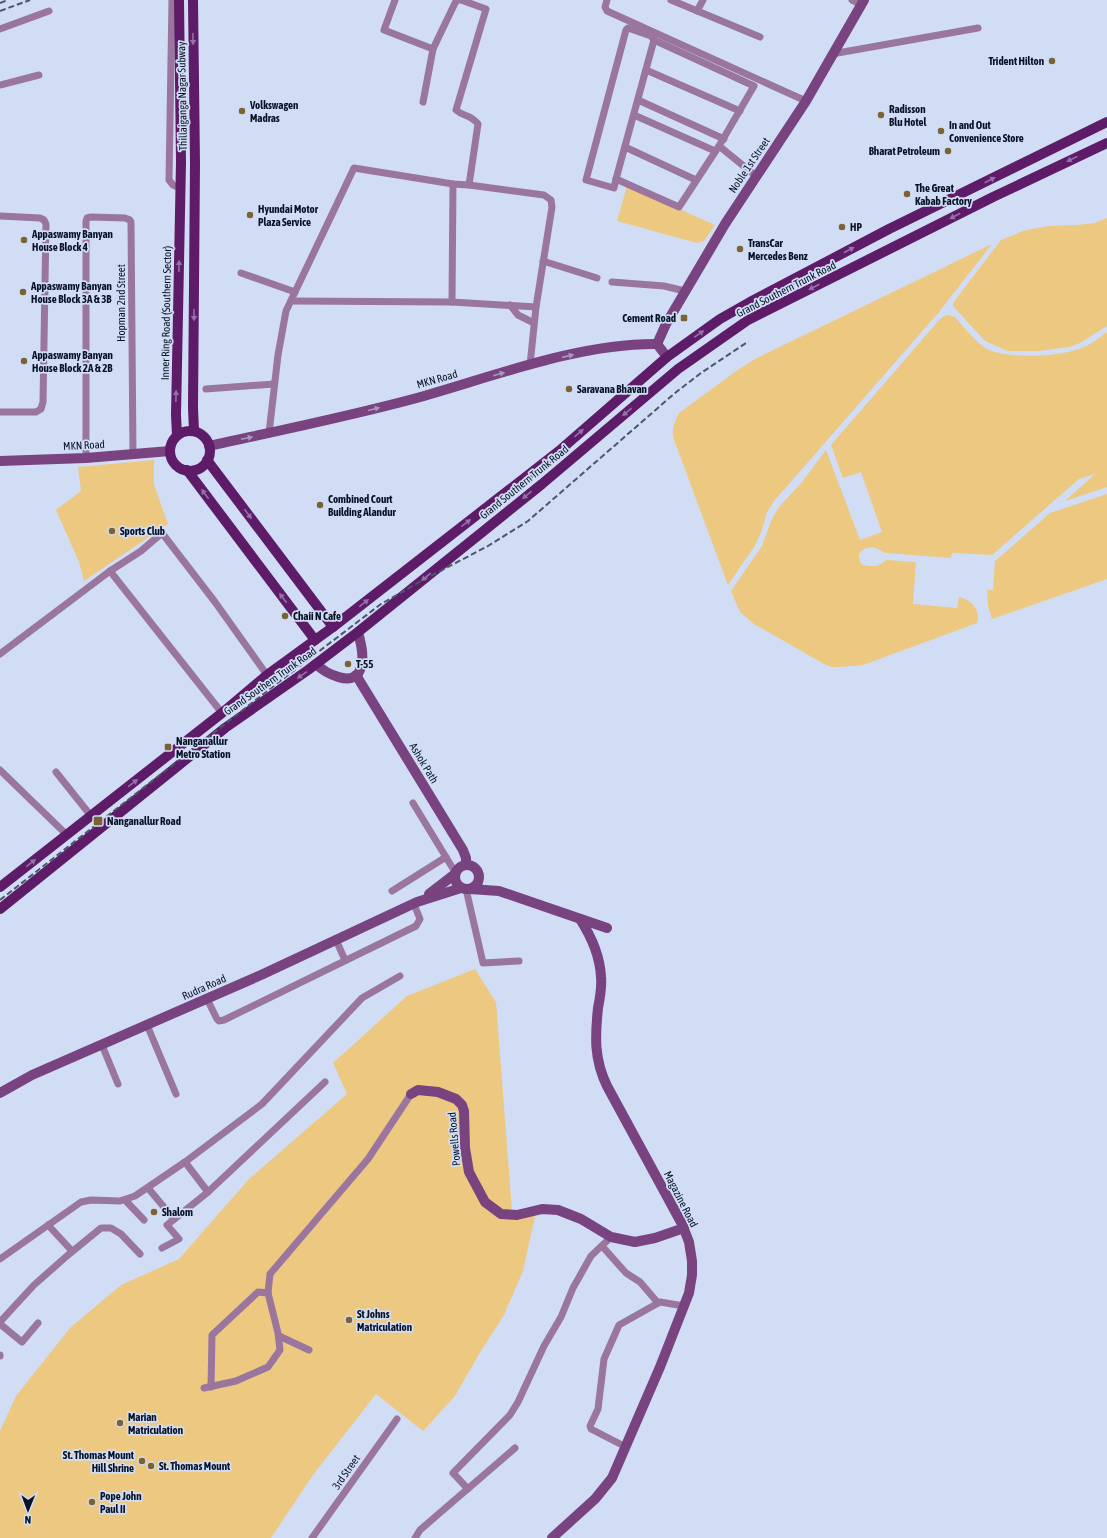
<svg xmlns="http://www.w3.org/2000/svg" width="1107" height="1538" font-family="'Asap Condensed',sans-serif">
	<rect width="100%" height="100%" fill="#d1ddf5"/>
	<!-- green -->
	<g fill="#edc881">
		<polygon points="627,186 715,225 704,241 697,243 617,221"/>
		<polygon points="1107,218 1107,326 1080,343 1069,347 1039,351 1008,351 985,341 953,306 953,303 1001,240 1026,230 1049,226 1077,225 1095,223"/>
		<path d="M992 244 939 312 775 500 767 512 761 533 754 547 728 585 673 437C672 428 675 421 679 413L739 369 755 359Z"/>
		<path d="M949 315 955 317C963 326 975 341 985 348 1006 360 1062 357 1084 347 1092 344 1100 337 1107 332V487L1065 501 1095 474 1079 479 992 555 952 553 951 558 886 553 873 547 866 548 861 551 859 555 860 562 863 565 868 566H877L887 560 916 562 913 604 957 608 959 597C971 599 981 610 977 623L863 665 840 667H832L824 664 754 624 740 612 731 591 762 546 771 521 779 507 802 482 826 450 860 540 882 532 861 472 843 478 831 445 939 320 944 316Z"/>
		<polygon points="154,460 154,485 168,524 84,581 79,562 56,510 81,491 78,467"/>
		<polygon points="1107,494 1107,579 992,619 988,606 987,590 993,590 995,561 1050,513"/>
		<polygon points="475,969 496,1002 512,1211 537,1207 523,1271 504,1315 479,1354 455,1396 423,1431 376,1394 313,1475 271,1538 0,1538 0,1431 16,1396 70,1328 121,1285 179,1259 249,1179 347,1094 333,1063 407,996"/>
	</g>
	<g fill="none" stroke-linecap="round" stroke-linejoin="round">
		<!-- street -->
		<g stroke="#9a769e" stroke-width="7">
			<polyline points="172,0 169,180 173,185 180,188"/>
			<polyline points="395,0 384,30 433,49 455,3 458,0"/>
			<path d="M461 0 486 9 456 110C465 118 469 113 478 124L469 185"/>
			<polyline points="607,0 605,7 607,11 806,101"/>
			<polyline points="671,0 760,37"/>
			<polyline points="852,0 862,5"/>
			<polyline points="697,11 703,0"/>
			<polyline points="0,29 49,11"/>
			<polyline points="832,54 978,28"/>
			<polyline points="646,70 740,111"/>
			<polyline points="0,85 39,75"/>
			<polyline points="638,100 724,139"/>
			<polyline points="423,102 433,49"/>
			<polyline points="634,115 715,151"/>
			<polyline points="719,146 679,207 616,179 654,40 754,86 719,146 756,176"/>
			<polyline points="625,147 696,180"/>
			<polyline points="616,179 614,188 586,180 626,30 628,28 651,36 654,40"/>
			<polyline points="0,216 40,218 44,220 46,224 43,402 41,409 36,412 0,412"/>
			<polyline points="543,261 597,278"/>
			<polyline points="241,273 295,292"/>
			<polyline points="612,282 664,286 685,291"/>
			<polyline points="291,301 452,302 536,307"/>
			<polyline points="452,302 453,184"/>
			<polyline points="510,305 518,315 534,323"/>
			<polyline points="206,389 274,384"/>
			<polyline points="269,433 278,355 286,311 354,168 453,184 469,185 544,195 551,200 552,207 536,307 530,365"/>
			<polyline points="86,458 86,221 87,218 91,217 125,218 130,220 131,222 133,454"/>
			<polyline points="110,571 222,713"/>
			<polyline points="0,654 110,571 141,551 162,533 215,602 267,675"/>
			<polyline points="0,770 67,835"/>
			<polyline points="56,772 91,816"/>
			<polyline points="413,803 455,872"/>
			<polyline points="466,889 483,963 519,961"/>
			<polyline points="392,891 446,857"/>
			<polyline points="336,940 345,960"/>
			<polyline points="207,999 217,1019 219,1021 224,1020 416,926 420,919 414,904"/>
			<polyline points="147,1025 176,1094"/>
			<polyline points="102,1045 118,1084"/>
			<polyline points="185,1162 208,1192"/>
			<polyline points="148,1188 174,1219"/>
			<polyline points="125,1200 144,1220"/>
			<polyline points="48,1225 72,1251"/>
			<polyline points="602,1246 626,1273 640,1282 658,1303"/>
			<polyline points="162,1248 179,1239 167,1225 208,1192 325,1082"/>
			<polyline points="0,1259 81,1202 91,1200 120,1201 135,1196 185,1162 262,1104 362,998 400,976"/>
			<polyline points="0,1322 34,1285 68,1255 101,1228 111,1228 121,1234 140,1254"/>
			<polyline points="0,1324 22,1342 38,1323"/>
			<polyline points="279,1336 309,1350"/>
			<polyline points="0,1355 0,1356"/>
			<polyline points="211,1387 212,1335 258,1292 268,1293"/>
			<polyline points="204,1388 236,1381 268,1367 280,1350 278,1333 268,1293 270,1274 368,1159 411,1094"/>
			<polyline points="626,1447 591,1429 590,1426 598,1409 604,1359 619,1325 660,1302 684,1306"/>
			<polyline points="468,1489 453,1473 510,1415 518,1402 544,1346 561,1317 573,1288 591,1256 611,1237"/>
			<polyline points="312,1538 397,1419"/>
			<polyline points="415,1538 420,1530 515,1448"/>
		</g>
		<!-- secondary -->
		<g stroke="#78437f" stroke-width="10">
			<polyline points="657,344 666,324 725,224 806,101 864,0"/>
			<path d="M209 446C277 431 346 417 413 399 489 378 578 343 657 344L667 357"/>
			<polyline points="0,461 86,458 170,451"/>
			<path d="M316 664C325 673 353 688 360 670 365 658 361 644 358 632"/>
			<polyline points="356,675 463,850 466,858 466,865"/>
			<circle cx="467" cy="877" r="12"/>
			<polyline points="470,889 499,891 607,928"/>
			<polyline points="429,894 455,874"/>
			<polyline points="0,1093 32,1075 261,975 417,902 461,888"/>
			<polyline points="411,1094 418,1090 438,1092 456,1099 462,1105 464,1111 465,1148 469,1172 485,1202 501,1214 517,1215 542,1209 558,1210 581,1219 611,1237 635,1242 655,1238 684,1228"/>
			<path d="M552 1538 595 1499 612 1478 660 1367 689 1293 692 1275V1261L689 1242 682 1224 607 1086C594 1059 595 1037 598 1008 600 998 602 987 601 977 600 956 591 936 580 919"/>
		</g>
		<!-- primary -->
		<g stroke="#5e1b67" stroke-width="10">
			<polyline points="193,0 195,163 193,408 194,431"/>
			<circle cx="190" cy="451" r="20"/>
			<polyline points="177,435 176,415 181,162 179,0"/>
			<polyline points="207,460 333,627"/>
			<polyline points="187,470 315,640"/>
			<polyline points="0,887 222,713 267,675 333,627 559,451 667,357 720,319 750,302 889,229 1107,122"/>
			<polyline points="0,909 225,728 308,670 358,632 542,484 678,369 748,320 993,197 1107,143"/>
		</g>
		<!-- rail -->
		<g stroke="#4b556b" stroke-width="2" stroke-dasharray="6 3" stroke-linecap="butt">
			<polyline points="0,3 8,0"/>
			<polyline points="0,11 30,0"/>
			<polyline points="0,900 271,688 381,604 423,580 488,546 528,521 675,393 701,373 746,343"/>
		</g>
	</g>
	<!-- one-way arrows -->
	<defs><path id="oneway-solid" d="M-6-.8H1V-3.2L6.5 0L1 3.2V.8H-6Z"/></defs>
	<g fill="#9272a7">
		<use href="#oneway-solid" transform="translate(193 39) rotate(89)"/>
		<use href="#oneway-solid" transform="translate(1072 159) rotate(154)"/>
		<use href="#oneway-solid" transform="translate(990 180) rotate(-27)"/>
		<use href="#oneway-solid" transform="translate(955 216) rotate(153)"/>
		<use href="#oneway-solid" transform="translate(849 250) rotate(-28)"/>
		<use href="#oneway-solid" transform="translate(179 266) rotate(-89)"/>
		<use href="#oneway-solid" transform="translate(814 287) rotate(153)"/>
		<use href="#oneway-solid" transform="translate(194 315) rotate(90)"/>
		<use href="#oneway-solid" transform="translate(699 334) rotate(-35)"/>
		<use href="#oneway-solid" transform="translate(176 396) rotate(-89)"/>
		<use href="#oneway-solid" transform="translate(627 412) rotate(140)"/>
		<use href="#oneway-solid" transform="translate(579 433) rotate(-41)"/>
		<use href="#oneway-solid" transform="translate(205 494) rotate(-127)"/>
		<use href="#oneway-solid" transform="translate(527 495) rotate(141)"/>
		<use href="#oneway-solid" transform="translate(248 514) rotate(53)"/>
		<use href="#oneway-solid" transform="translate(466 523) rotate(-38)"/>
		<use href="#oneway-solid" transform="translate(426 577) rotate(141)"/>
		<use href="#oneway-solid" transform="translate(283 598) rotate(-127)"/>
		<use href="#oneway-solid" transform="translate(364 603) rotate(-38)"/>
		<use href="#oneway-solid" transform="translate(302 675) rotate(145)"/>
		<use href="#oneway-solid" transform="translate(133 783) rotate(-38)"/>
		<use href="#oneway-solid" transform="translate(31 863) rotate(-38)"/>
	</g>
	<g fill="#a998c0">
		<use href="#oneway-solid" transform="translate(568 356) rotate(-13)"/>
		<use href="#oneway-solid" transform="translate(499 374) rotate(-16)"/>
		<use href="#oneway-solid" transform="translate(374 409) rotate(-14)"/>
		<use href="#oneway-solid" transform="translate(247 438) rotate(-12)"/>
	</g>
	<!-- markers -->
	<g fill="#7a6232" stroke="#d1ddf5" stroke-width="1.5">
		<circle cx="1052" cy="61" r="4"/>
		<circle cx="242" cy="111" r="4"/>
		<circle cx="881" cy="115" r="4"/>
		<circle cx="941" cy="131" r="4"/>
		<circle cx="948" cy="151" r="4"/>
		<circle cx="907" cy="194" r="4"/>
		<circle cx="250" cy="215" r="4"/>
		<circle cx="842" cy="227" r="4"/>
		<circle cx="24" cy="240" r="4"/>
		<circle cx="740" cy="249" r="4"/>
		<circle cx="23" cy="292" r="4"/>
		<rect x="680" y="314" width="8" height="8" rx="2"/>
		<circle cx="24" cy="361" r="4"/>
		<circle cx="569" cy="389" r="4"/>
		<circle cx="320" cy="505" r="4"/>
		<circle cx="112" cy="531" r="4"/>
		<circle cx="285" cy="616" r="4"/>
		<circle cx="348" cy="664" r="4"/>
		<rect x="164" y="743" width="8" height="8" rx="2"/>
		<rect x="93" y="816" width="10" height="10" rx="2"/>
		<circle cx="154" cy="1212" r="4"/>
		<circle cx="349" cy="1320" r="4"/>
		<circle cx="120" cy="1423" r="4"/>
		<circle cx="142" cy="1461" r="4"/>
		<circle cx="151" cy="1466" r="4"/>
		<circle cx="92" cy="1502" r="4"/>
	</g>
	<g text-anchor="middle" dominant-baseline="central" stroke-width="3.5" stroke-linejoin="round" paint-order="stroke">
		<!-- poi labels -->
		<g font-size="11" font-weight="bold" fill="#081226" stroke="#d1ddf5" text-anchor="start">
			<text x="1044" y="61" text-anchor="end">Trident Hilton</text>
			<text x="250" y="105">Volkswagen<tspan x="250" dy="13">Madras</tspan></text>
			<text x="889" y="109">Radisson<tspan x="889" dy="13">Blu Hotel</tspan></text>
			<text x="949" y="125">In and Out<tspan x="949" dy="13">Convenience Store</tspan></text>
			<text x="940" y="151" text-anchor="end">Bharat Petroleum</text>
			<text x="915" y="188">The Great<tspan x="915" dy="13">Kabab Factory</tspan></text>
			<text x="258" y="209">Hyundai Motor<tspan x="258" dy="13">Plaza Service</tspan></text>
			<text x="850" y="227">HP</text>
			<text x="32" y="234">Appaswamy Banyan<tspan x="32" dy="13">House Block 4</tspan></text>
			<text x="748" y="243">TransCar<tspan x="748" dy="13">Mercedes Benz</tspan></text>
			<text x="31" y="286">Appaswamy Banyan<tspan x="31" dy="13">House Block 3A &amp; 3B</tspan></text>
			<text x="676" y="318" text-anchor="end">Cement Road</text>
			<text x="32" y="355">Appaswamy Banyan<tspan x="32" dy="13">House Block 2A &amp; 2B</tspan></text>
			<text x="577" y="389">Saravana Bhavan</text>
			<text x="328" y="499">Combined Court<tspan x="328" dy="13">Building Alandur</tspan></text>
			<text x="120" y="531">Sports Club</text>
			<text x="293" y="616">Chaii N Cafe</text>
			<text x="356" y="664">T-55</text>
			<text x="176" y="741">Nanganallur<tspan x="176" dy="13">Metro Station</tspan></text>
			<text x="107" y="821">Nanganallur Road</text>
			<text x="162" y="1212">Shalom</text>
			<text x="357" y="1314">St Johns<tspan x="357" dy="13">Matriculation</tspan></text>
			<text x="128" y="1417">Marian<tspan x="128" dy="13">Matriculation</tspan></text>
			<text x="134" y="1455" text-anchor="end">St. Thomas Mount<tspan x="134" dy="13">Hill Shrine</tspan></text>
			<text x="159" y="1466">St. Thomas Mount</text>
			<text x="100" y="1496">Pope John<tspan x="100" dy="13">Paul II</tspan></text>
		</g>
		<!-- street labels -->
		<g font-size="11" fill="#081226" stroke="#d1ddf5">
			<text transform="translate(182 96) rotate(-91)">Thillaiganga Nagar Subway</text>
			<text transform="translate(749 165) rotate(-56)">Noble 1st Street</text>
			<text transform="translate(786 289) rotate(-27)">Grand Southern Trunk Road</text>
			<text transform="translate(121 303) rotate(-90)">Hopman 2nd Street</text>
			<text transform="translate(166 313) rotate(-89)">Inner Ring Road (Southern Sector)</text>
			<text transform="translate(437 379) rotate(-16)">MKN Road</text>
			<text transform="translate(84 445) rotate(-3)">MKN Road</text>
			<text transform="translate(524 482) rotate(-39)">Grand Southern Trunk Road</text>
			<text transform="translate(270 681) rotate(-35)">Grand Southern Trunk Road</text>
			<text transform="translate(424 763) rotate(59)">Ashok Path</text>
			<text transform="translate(204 987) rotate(-24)">Rudra Road</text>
			<text transform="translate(454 1139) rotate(-95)">Powells Road</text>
			<text transform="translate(681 1199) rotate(63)">Magazine Road</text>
			<text transform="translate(346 1472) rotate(-55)">3rd Street</text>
		</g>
	</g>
	<!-- north arrow -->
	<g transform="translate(28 1510) rotate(181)" stroke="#d1ddf5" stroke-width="3" paint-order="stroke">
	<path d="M0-3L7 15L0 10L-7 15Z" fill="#081226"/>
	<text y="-6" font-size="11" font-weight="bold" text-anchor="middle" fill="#081226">N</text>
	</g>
</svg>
